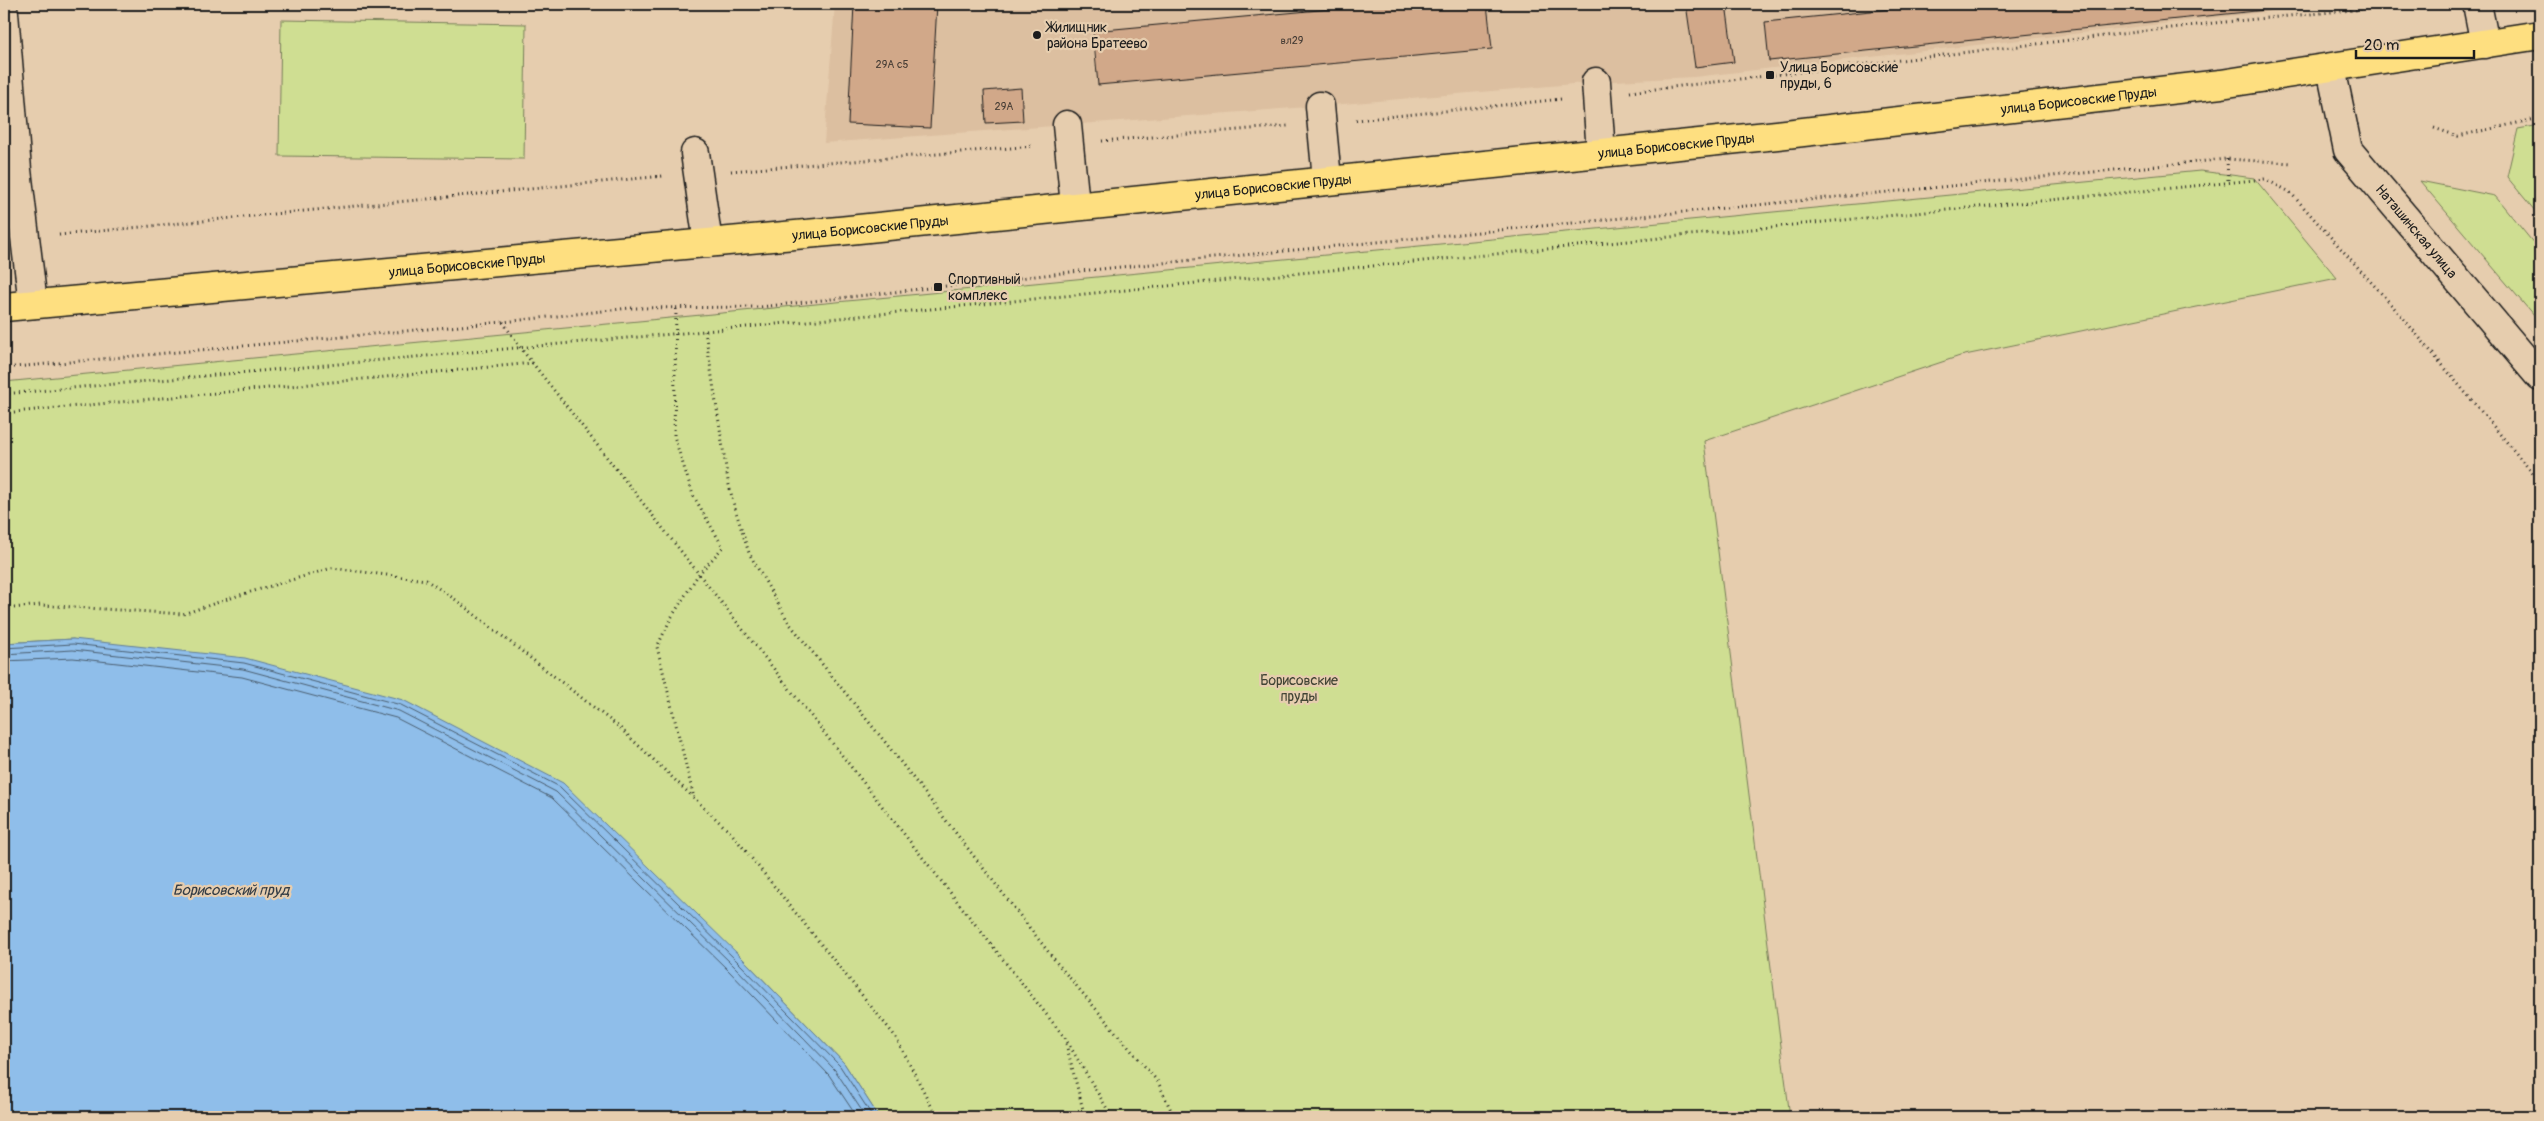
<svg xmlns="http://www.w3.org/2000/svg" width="2544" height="1121" font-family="Pangolin,sans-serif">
	<rect width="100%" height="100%" fill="#e6cdae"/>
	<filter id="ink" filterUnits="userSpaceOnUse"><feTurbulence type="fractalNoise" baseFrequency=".02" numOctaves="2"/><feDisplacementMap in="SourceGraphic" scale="10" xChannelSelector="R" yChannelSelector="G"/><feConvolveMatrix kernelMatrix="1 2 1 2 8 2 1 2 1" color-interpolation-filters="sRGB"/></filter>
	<g filter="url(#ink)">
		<!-- built -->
		<polygon fill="#dcbfa0" points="835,4 2337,4 1694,77 1596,82 1320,106 824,143"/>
		<!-- green -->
		<g fill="#cfde92" stroke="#767d57">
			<polygon points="281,20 526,24 524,159 279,156"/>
			<polygon points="2540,125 2540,217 2507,177 2518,129"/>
			<polygon points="2200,171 2254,178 2337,278 1960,356 1704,441 1790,1117 879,1117 844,1063 742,958 73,639 4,643 4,382"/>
			<polygon points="2420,181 2495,196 2540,251 2540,323"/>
		</g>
		<!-- water -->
		<polygon fill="#8fbeea" stroke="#617d98" points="73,639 245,658 403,700 563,783 742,958 844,1063 879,1117 4,1117 4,643"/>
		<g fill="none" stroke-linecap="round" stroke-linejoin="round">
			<!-- shore -->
			<g stroke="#4a5d6e" stroke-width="1">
				<polyline points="4,648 73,644 244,663 401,705 560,787 738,962 840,1066 873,1117"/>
				<polyline points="4,654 73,650 243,669 399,711 556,792 734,966 835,1070 866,1117"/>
				<polyline points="4,661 73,658 242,677 396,718 552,798 729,971 829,1075 857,1117"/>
			</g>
		</g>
		<!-- building -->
		<g fill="#d1a889" stroke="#1c1c1c">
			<polygon points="471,4 593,4 593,6"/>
			<polygon points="854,4 937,4 930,128 848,124"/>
			<polygon points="1384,4 1487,4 1492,49 1098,85 1093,31"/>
			<polygon points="1686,4 1726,4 1734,62 1695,67"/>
			<polygon points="1938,4 2324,4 1769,61 1765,22"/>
			<polygon points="1021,88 1023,121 986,123 984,91"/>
		</g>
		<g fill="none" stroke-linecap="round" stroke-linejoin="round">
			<!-- minor casing -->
			<g stroke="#1c1c1c" stroke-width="31">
				<g id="minor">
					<polyline points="2477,4 2485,44"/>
					<polyline points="4,13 17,170 33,304"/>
					<path id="s1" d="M2331 68 2348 150 2540 377"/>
					<polyline points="1596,82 1601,153"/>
					<polyline points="1320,106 1327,179"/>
					<polyline points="1067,125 1075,205"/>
					<polyline points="695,153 708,243"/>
				</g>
			</g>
			<!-- major casing -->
			<g stroke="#1c1c1c" stroke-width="31">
				<g id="major">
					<path id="s2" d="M4 307 839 231 1777 135 2221 84 2540 35"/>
				</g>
			</g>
			<!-- path -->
			<g stroke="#1c1c1c" stroke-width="3" stroke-dasharray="1 4" stroke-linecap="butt">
				<polyline points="1630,92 2214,23 2417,4"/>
				<polyline points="1356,120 1562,99"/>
				<polyline points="2434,128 2458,136 2540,118"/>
				<polyline points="1102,141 1288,126"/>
				<polyline points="2227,159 2228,181"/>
				<polyline points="731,171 1034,146"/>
				<polyline points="59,235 663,176"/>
				<polyline points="676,309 674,436 693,495 723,547 698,575 671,618 657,647 694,798"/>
				<polyline points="503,322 519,346 1065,1038 1112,1117"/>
				<polyline points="705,331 728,481 735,509 749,553 789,623 885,742 1057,963 1158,1082 1174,1117"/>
				<polyline points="4,368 503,322 630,308 760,307 1080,271 2227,159 2292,163"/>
				<polyline points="4,394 705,331 2265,179 2290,192 2398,312 2540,482"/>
				<polyline points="4,413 533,363"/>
				<polyline points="4,609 40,605 183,614 237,596 332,568 426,580 456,600 619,727 732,834 895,1036 937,1117"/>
				<polyline points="1066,1044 1085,1117"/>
			</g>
			<!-- minor -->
			<use href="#minor" stroke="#e6cdae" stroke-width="28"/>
			<!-- major -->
			<use href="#major" stroke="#fedf80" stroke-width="28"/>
		</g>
	</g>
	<!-- markers -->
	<g fill="#1c1c1c" stroke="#e6cdae" stroke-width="2">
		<circle cx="1037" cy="35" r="5"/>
		<rect x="1765" y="70" width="10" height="10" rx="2.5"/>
		<rect x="933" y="282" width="10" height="10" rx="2.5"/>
	</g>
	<g text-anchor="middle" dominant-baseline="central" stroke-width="4.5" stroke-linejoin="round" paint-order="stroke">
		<!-- number labels -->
		<g font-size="11" fill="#493f37">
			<text x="1292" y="40">вл29</text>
			<text x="892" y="64">29А с5</text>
			<text x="1004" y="106">29А</text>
		</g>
		<!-- poi labels -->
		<g font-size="14" fill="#1c1c1c" stroke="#e6cdae" text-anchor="start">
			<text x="1047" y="27">Жилищник<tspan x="1047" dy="16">района Братеево</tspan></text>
			<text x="1780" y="67">Улица Борисовские<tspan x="1780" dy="16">пруды, 6</tspan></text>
			<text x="948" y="279">Спортивный<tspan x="948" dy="16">комплекс</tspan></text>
		</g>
		<!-- street labels -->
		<g font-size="14" fill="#1c1c1c" stroke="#e6cdae">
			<text stroke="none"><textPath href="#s2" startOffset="2085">улица Борисовские Пруды</textPath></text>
			<text stroke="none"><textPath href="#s2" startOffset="1680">улица Борисовские Пруды</textPath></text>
			<text stroke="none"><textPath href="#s2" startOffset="1275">улица Борисовские Пруды</textPath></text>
			<text stroke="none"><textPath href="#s2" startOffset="870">улица Борисовские Пруды</textPath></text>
			<text stroke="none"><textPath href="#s1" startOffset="190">Наташинская улица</textPath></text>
			<text stroke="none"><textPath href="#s2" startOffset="465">улица Борисовские Пруды</textPath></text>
		</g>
		<!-- park labels -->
		<g font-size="14" fill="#404334" stroke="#e6cdae">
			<text x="1299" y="680">Борисовские<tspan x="1299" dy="16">пруды</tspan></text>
		</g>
		<!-- water labels -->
		<g font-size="15" font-style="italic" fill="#333c45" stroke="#e6cdae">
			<text x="231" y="890">Борисовский пруд</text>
		</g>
	</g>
	<!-- margin -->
	<rect width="2544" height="1121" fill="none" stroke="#e6cdae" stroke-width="20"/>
	<rect x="10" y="10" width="2524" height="1101" fill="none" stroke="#1c1c1c" stroke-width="2" filter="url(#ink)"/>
	<!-- scale -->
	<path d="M2356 50v8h118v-8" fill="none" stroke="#1c1c1c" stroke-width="2.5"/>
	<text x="2364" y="50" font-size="15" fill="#1c1c1c" stroke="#e6cdae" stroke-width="4" paint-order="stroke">20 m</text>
</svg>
